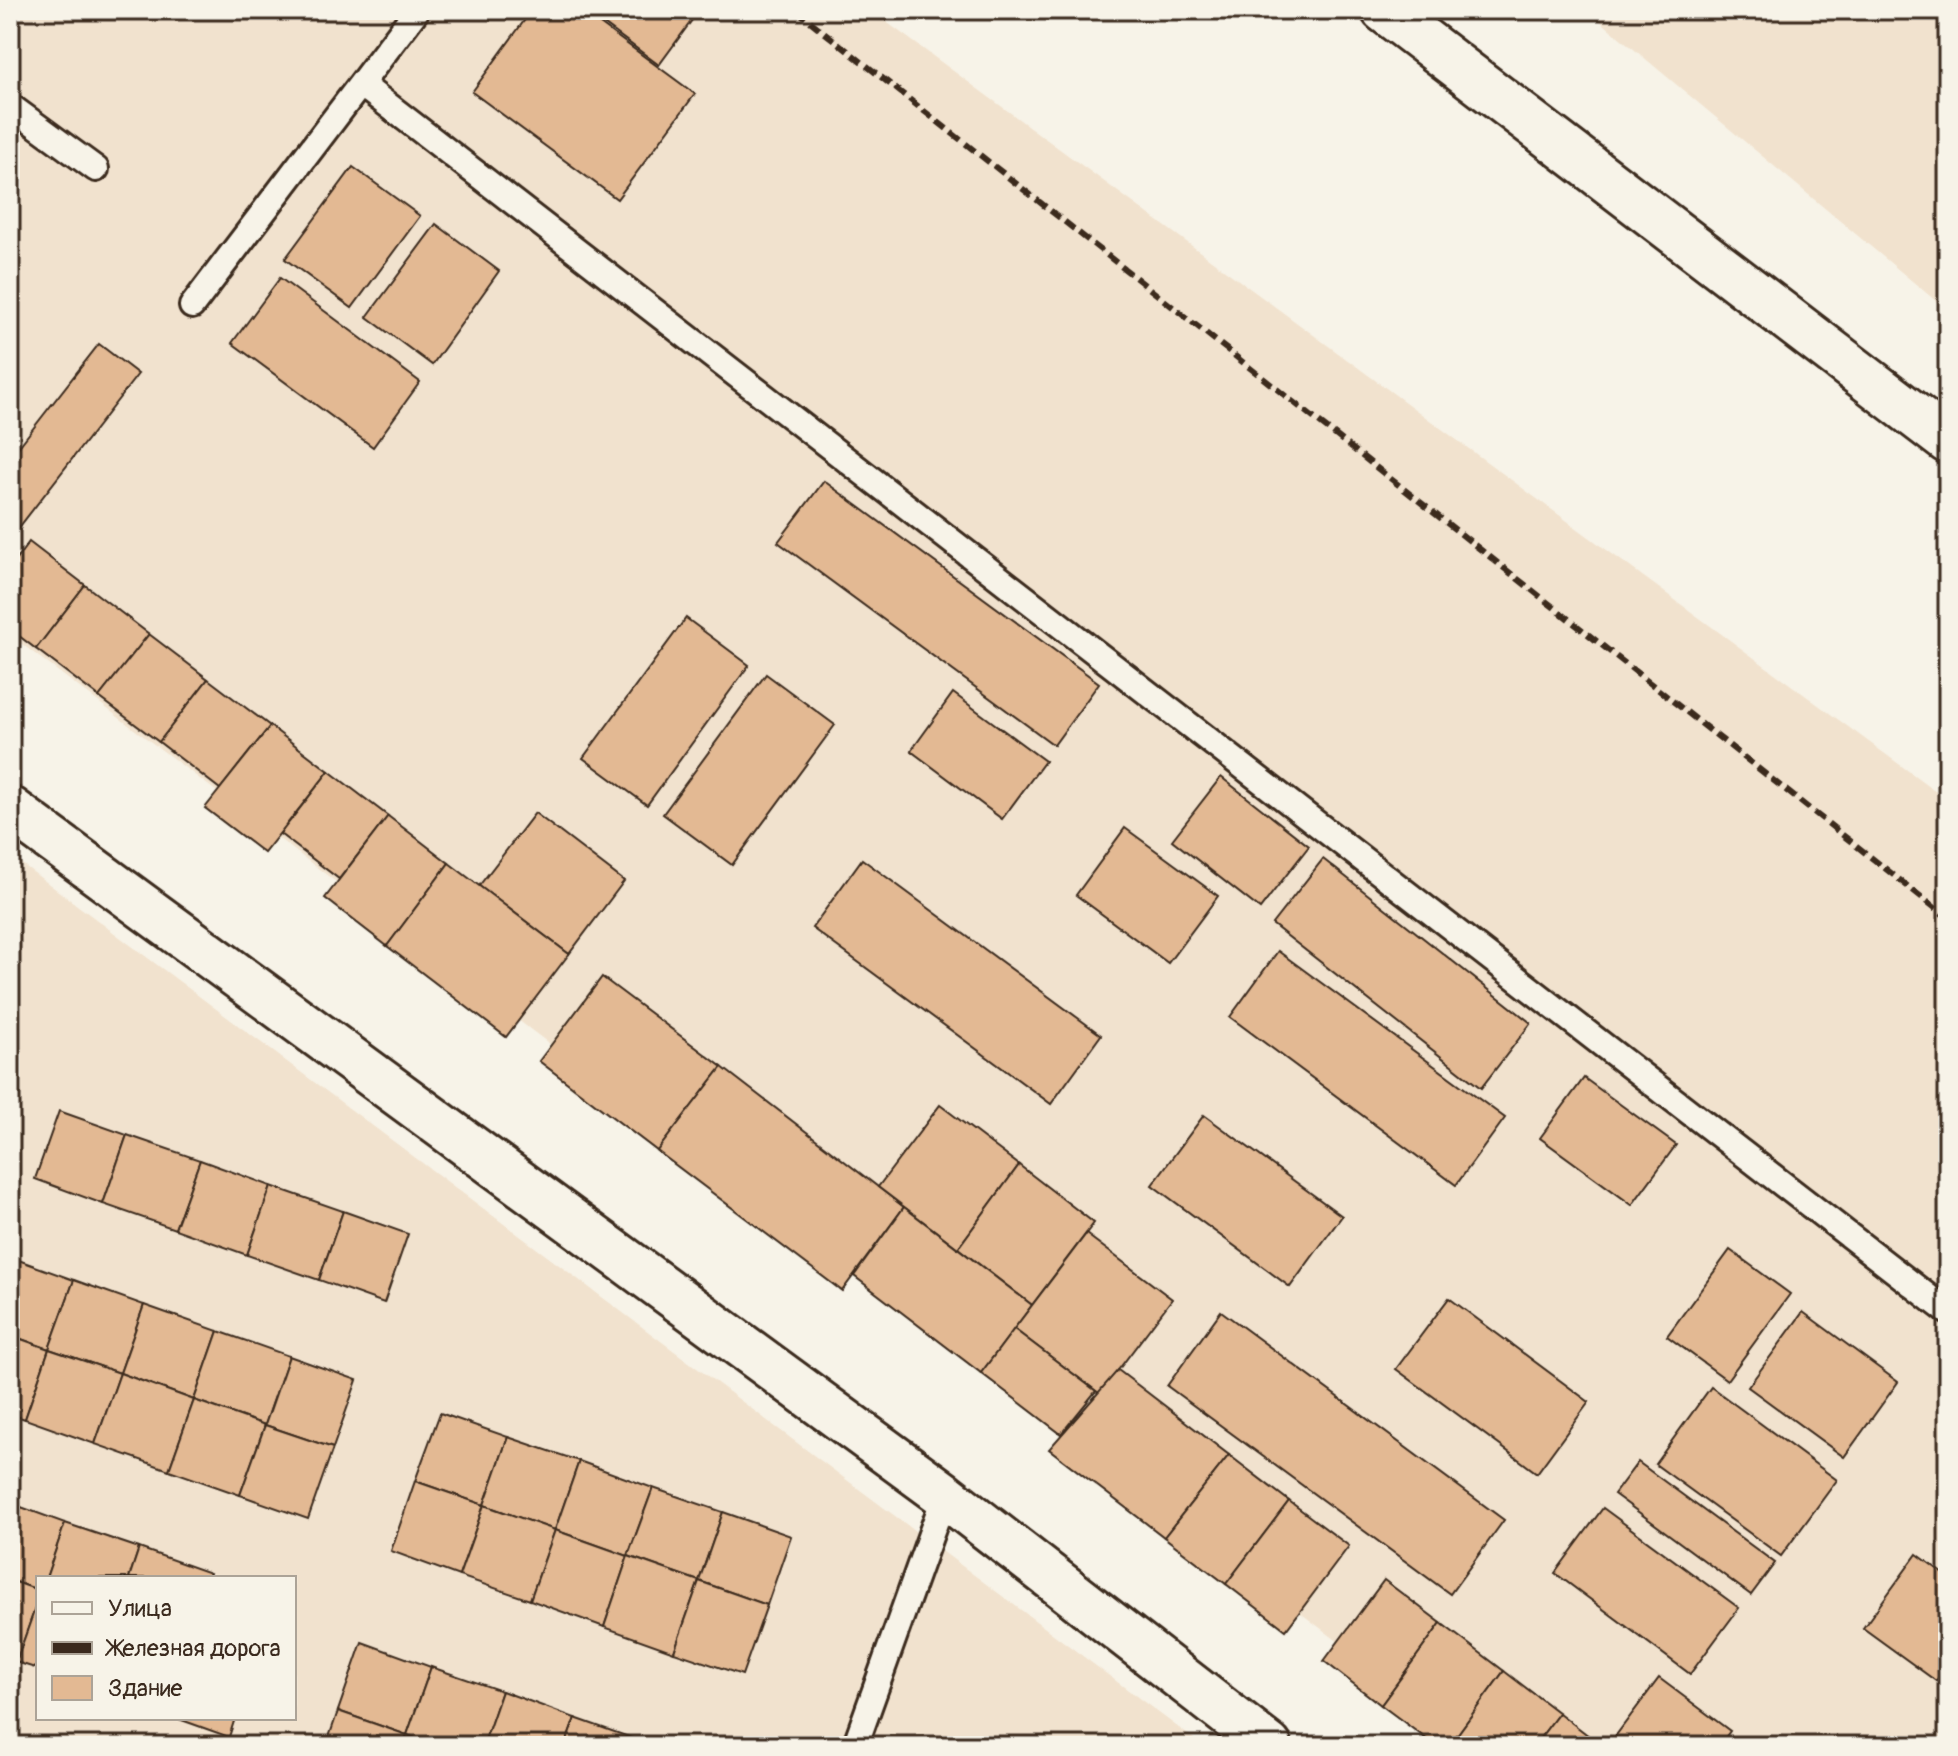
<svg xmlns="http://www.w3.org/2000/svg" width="1958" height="1756" font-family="Pangolin,sans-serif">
	<rect width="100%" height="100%" fill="#f7f3e8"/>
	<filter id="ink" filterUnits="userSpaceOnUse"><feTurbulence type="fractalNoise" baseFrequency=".0125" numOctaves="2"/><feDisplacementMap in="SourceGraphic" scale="16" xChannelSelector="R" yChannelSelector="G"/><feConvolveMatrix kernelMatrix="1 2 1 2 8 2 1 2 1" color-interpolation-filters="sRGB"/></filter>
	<g filter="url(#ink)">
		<!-- built -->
		<g fill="#f1e2ce" fill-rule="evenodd">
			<polygon points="10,10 870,10 1948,800 1948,1746 1476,1746 10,635"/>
			<polygon points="1587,10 1948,10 1948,311"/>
			<path d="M10 855 1203 1746H10ZM38 1578H294V1718H38Z"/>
		</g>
		<!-- building -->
		<g fill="#e3b993" stroke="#3b2a1e" stroke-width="2">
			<polygon points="532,10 581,10 695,94 617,199 472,92"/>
			<polygon points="585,10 687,10 695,16 659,65"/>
			<polygon points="353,167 420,216 352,308 285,259"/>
			<polygon points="436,224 499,271 432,365 367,317"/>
			<polygon points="280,278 420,382 373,447 232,343"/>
			<polygon points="99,344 138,374 10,539 10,458"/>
			<polygon points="824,481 1099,683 1054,745 778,542"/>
			<polygon points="29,542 85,585 36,649 10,629 10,568"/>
			<polygon points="85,585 149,634 99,697 36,649"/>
			<polygon points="686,618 749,665 647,805 583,758"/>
			<polygon points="149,634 208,679 159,742 99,697"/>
			<polygon points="766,674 835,725 732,865 663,814"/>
			<polygon points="208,679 270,726 220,789 159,742"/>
			<polygon points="953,693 1045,761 1002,819 911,751"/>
			<polygon points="270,726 329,771 264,853 205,808"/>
			<polygon points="329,771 388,816 339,879 280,834"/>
			<polygon points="1221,777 1309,846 1260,909 1172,840"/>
			<polygon points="535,813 624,881 569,954 479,886"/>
			<polygon points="388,816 449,863 387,946 325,898"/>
			<polygon points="1125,828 1218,896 1168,963 1076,895"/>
			<polygon points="862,859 1101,1035 1051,1104 812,928"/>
			<polygon points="1323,859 1531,1023 1481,1088 1272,924"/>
			<polygon points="449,863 569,954 506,1037 387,946"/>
			<polygon points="1278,951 1505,1118 1456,1185 1230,1017"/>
			<polygon points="602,977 722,1067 657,1151 539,1061"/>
			<polygon points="722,1067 904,1207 842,1291 657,1151"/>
			<polygon points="1584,1078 1676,1145 1632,1205 1540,1138"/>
			<polygon points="940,1105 1019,1165 958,1248 878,1187"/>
			<polygon points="59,1111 127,1135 103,1204 35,1179"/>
			<polygon points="1204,1115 1342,1216 1290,1287 1152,1185"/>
			<polygon points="127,1135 200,1160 175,1229 103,1204"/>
			<polygon points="200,1160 271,1186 247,1255 175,1229"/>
			<polygon points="1019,1165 1094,1223 1032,1305 958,1248"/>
			<polygon points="271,1186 343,1211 319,1280 247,1255"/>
			<polygon points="904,1207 1032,1305 981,1373 854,1276"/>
			<polygon points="343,1211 408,1234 384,1303 319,1280"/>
			<polygon points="1086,1234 1172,1299 1100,1394 1014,1329"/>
			<polygon points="1730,1250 1790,1294 1727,1380 1667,1336"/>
			<polygon points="10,1257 74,1280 49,1349 10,1335"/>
			<polygon points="74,1280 144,1305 120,1373 49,1349"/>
			<polygon points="1449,1298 1589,1402 1537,1473 1396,1369"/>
			<polygon points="144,1305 218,1331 194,1400 120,1373"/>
			<polygon points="1221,1311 1504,1520 1450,1594 1167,1386"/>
			<polygon points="1803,1312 1898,1382 1844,1457 1748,1387"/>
			<polygon points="1014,1329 1096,1391 1061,1434 981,1373"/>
			<polygon points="218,1331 289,1356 265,1425 194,1400"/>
			<polygon points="10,1335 49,1349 25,1419 10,1414"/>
			<polygon points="49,1349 120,1373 95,1444 25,1419"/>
			<polygon points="289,1356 357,1380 333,1448 265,1425"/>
			<polygon points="1118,1370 1229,1455 1164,1537 1049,1449"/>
			<polygon points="120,1373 194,1400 169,1470 95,1444"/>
			<polygon points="1711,1387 1837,1480 1781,1556 1655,1464"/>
			<polygon points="194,1400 265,1425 240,1495 169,1470"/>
			<polygon points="440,1413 508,1437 484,1505 415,1481"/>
			<polygon points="265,1425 333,1448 308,1519 240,1495"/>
			<polygon points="508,1437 579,1461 555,1530 484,1505"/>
			<polygon points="1229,1455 1289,1501 1226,1584 1164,1537"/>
			<polygon points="579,1461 653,1488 628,1556 555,1530"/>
			<polygon points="1638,1462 1775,1563 1751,1595 1614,1494"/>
			<polygon points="415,1481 484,1505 459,1576 391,1551"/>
			<polygon points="653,1488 723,1512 699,1581 628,1556"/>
			<polygon points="1289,1501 1349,1546 1286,1630 1226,1584"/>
			<polygon points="10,1503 65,1523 46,1578 38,1578 38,1590 10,1580"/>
			<polygon points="484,1505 555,1530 530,1600 459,1576"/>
			<polygon points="1603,1508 1739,1608 1690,1674 1555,1573"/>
			<polygon points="723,1512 791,1536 767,1605 699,1581"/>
			<polygon points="65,1523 139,1548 129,1578 46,1578"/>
			<polygon points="555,1530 628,1556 604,1627 530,1600"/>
			<polygon points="139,1548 210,1573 208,1578 129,1578"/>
			<polygon points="1917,1554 1948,1577 1948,1664 1936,1681 1863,1628"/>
			<polygon points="628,1556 699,1581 674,1652 604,1627"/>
			<polygon points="10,1580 38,1590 38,1600 16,1662 10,1659"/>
			<polygon points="1384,1580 1441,1623 1381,1705 1324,1661"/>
			<polygon points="699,1581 767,1605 742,1675 674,1652"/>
			<polygon points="38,1600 38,1669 16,1662"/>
			<polygon points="1441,1623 1504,1671 1449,1746 1436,1746 1381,1705"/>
			<polygon points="362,1642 431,1667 407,1735 338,1711"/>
			<polygon points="431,1667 502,1691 483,1746 437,1746 407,1735"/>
			<polygon points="1504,1671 1559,1713 1534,1746 1449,1746"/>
			<polygon points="1659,1678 1730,1731 1719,1746 1608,1746"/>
			<polygon points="502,1691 575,1718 565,1746 483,1746"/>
			<polygon points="338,1711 407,1735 403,1746 326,1746"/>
			<polygon points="1559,1713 1602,1746 1534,1746"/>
			<polygon points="176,1718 235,1718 229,1737"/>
			<polygon points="575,1718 646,1743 645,1746 565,1746"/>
			<polygon points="407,1735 437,1746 403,1746"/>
		</g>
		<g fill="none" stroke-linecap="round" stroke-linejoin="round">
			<!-- service casing -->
			<g stroke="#3b2a1e" stroke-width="30">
				<g id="service">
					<polyline points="362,85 1948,1312"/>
					<polyline points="10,106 96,169"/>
					<polyline points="192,306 417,10"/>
					<polyline points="855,1746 945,1495"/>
				</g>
			</g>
			<!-- minor casing -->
			<g stroke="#3b2a1e" stroke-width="50">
				<polyline id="minor" points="1384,10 1948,441"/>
			</g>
			<!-- tertiary casing -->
			<g stroke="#3b2a1e" stroke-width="50">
				<polyline id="tertiary" points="10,809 945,1495 1269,1746"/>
			</g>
			<!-- service -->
			<use href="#service" stroke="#f7f3e8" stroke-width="24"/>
			<!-- minor -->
			<use href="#minor" stroke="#f7f3e8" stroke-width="44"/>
			<!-- tertiary -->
			<use href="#tertiary" stroke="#f7f3e8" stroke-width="44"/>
			<!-- rail -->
			<polyline stroke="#3b2a1e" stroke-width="6" stroke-dasharray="12 6" stroke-linecap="butt" points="796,10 1948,918"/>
		</g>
	</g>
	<!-- margin -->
	<rect width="1958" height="1756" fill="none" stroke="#f7f3e8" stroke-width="40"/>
	<rect x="20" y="20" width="1918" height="1716" fill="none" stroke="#3b2a1e" stroke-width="3" filter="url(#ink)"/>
	<!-- legend -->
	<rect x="36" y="1576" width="260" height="144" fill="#f7f3e8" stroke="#aca397" stroke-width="2"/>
	<rect x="52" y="1602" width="40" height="12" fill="#f7f3e8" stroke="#aca397" stroke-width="2"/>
	<text x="108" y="1616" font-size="24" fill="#3b2a1e">Улица</text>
	<rect x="52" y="1642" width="40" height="12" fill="#3b2a1e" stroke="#aca397" stroke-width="2"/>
	<text x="108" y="1656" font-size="24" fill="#3b2a1e">Железная дорога</text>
	<rect x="52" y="1676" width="40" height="24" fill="#e3b993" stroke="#aca397" stroke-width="2"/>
	<text x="108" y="1696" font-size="24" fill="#3b2a1e">Здание</text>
</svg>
